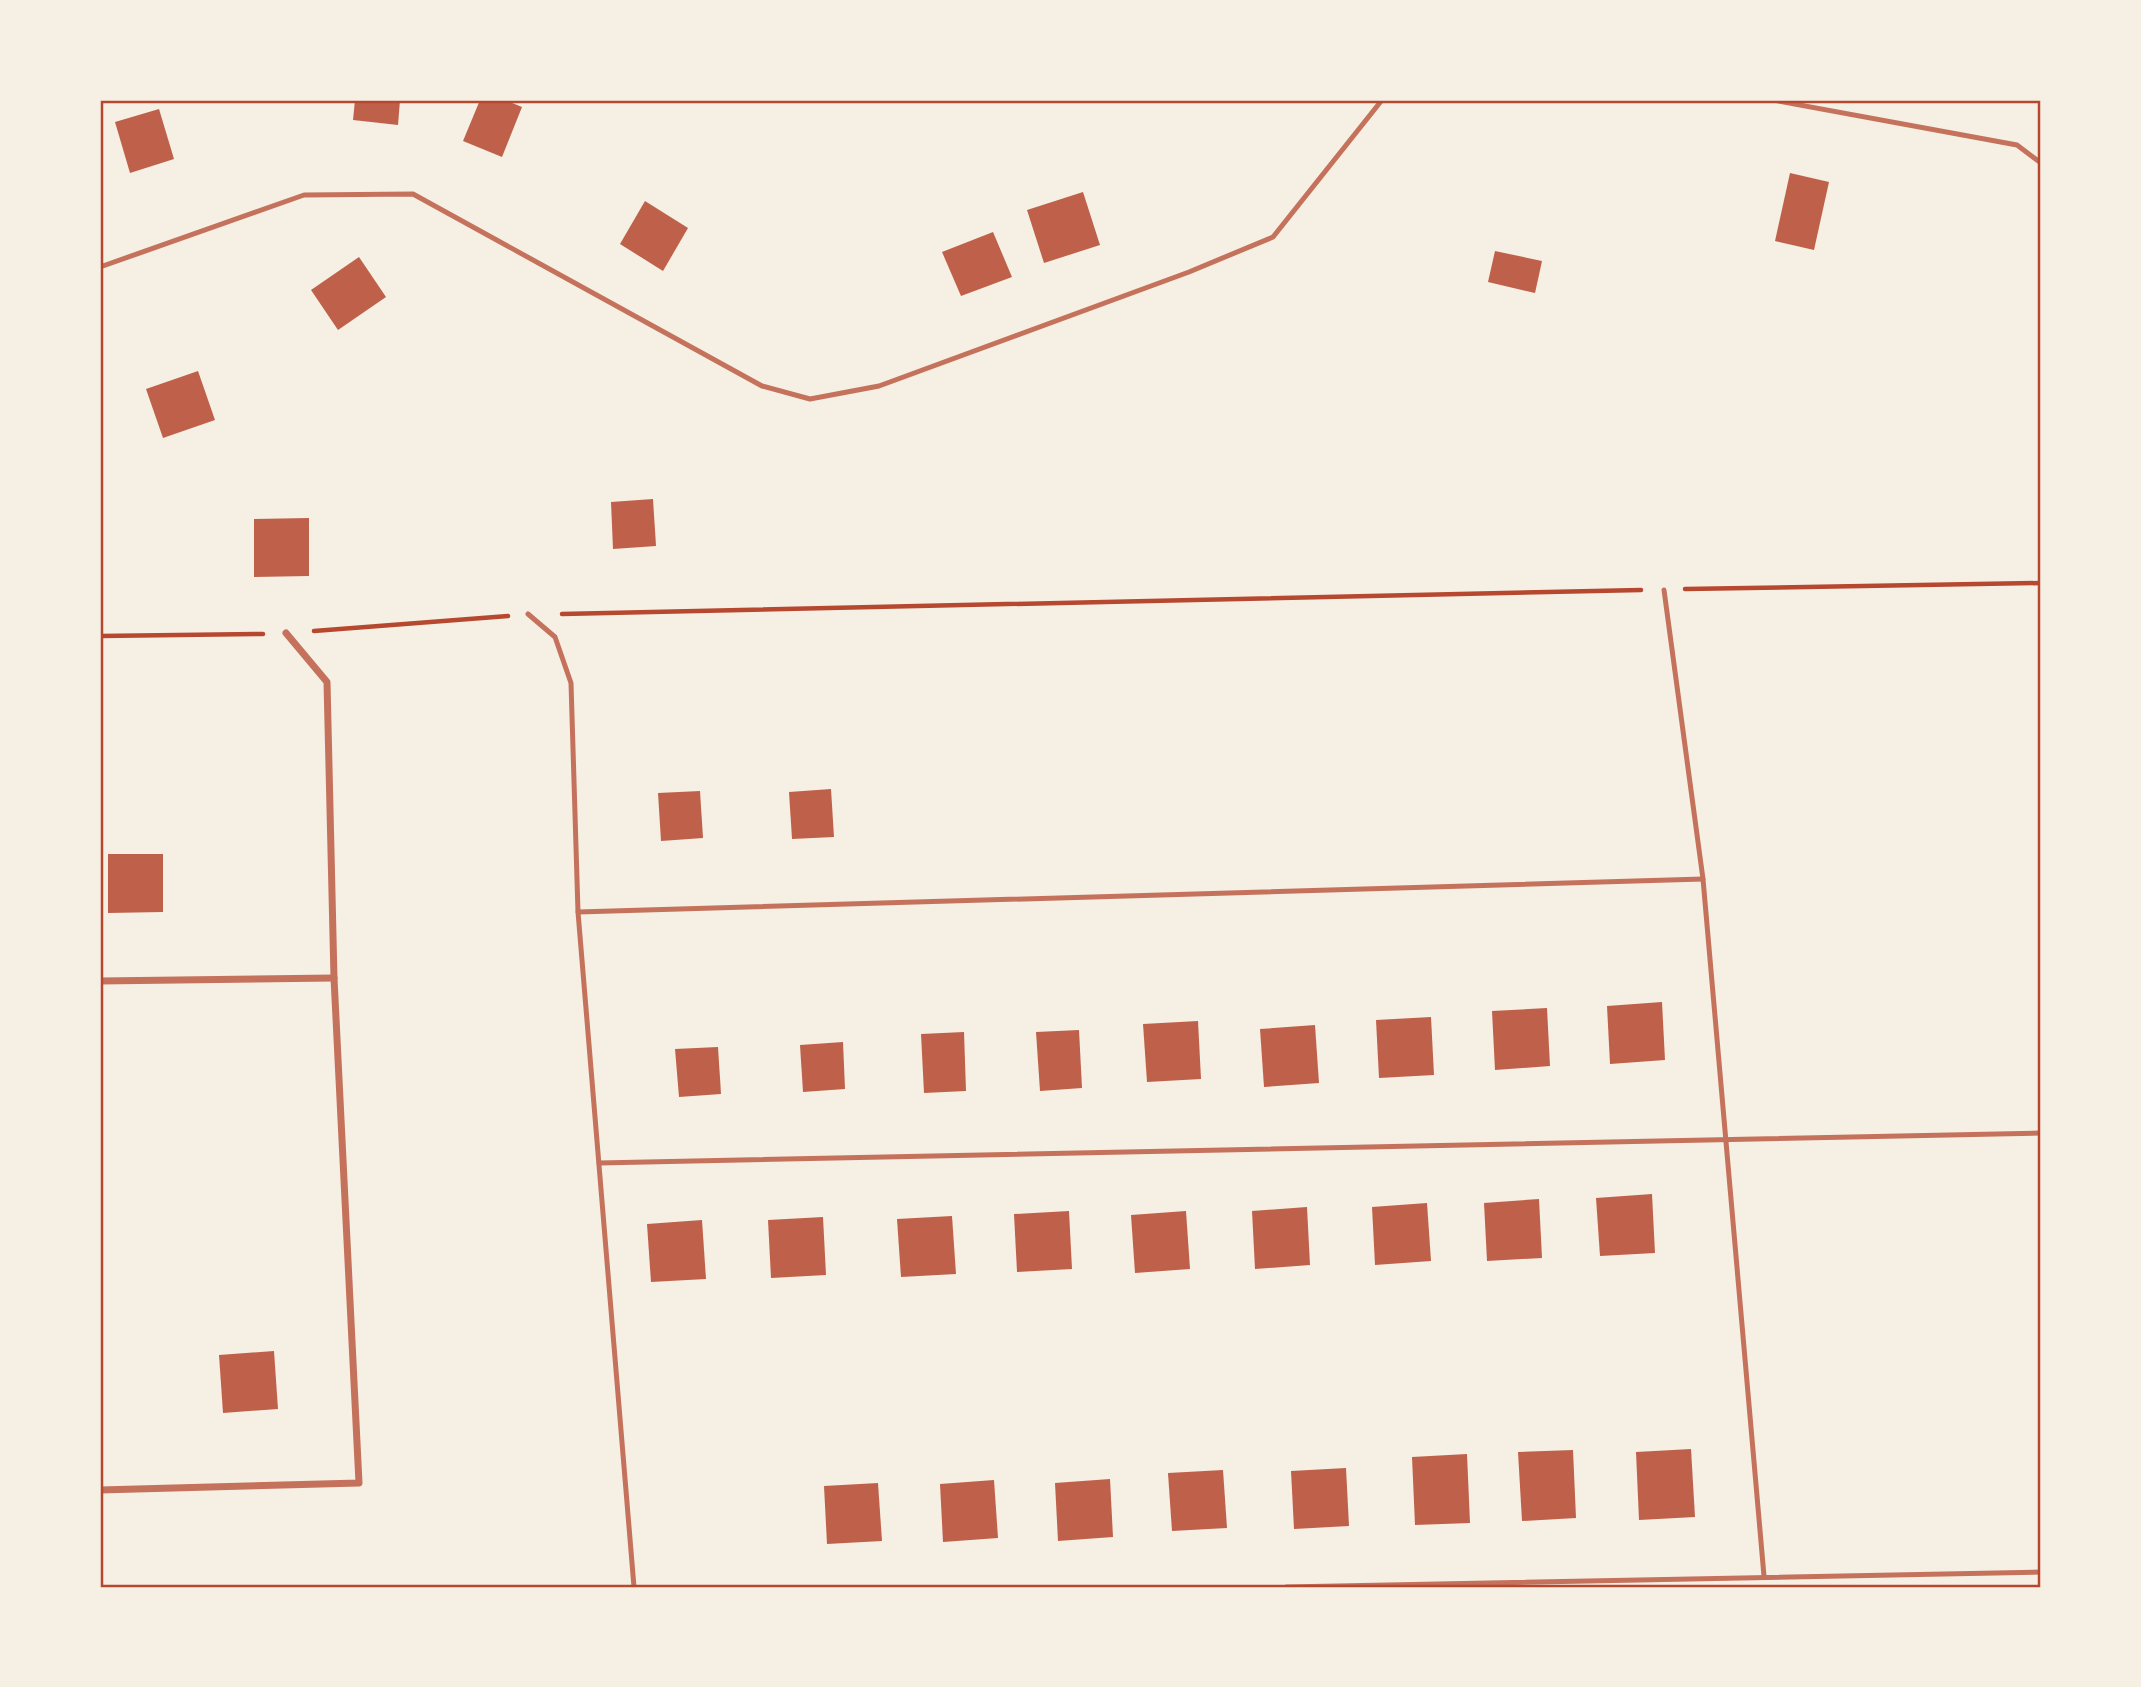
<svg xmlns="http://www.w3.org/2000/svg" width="2141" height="1687" font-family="Inter,sans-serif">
	<rect width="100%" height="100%" fill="#f6efe4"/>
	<!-- building -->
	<g fill="#bf614a">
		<polygon points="355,100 400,100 398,125 353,120"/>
		<polygon points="480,100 505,100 522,107 502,157 463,141"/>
		<polygon points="159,109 174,159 130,173 115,122"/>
		<polygon points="1790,173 1829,182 1814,250 1775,241"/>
		<polygon points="1083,192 1100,245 1044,263 1027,210"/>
		<polygon points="645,201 688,228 663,271 620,244"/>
		<polygon points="993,232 1012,277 961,296 942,252"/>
		<polygon points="1495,251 1542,261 1535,293 1488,282"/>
		<polygon points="359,257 386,297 338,330 311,290"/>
		<polygon points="198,371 215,420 163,438 146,389"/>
		<polygon points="653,499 656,546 613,549 611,502"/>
		<polygon points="309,518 309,576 254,577 254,519"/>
		<polygon points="831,789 834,837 792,839 789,792"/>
		<polygon points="700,791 703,838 661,841 658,793"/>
		<polygon points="108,854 163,854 163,912 108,913"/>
		<polygon points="1662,1002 1665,1060 1610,1064 1607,1006"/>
		<polygon points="1547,1008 1550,1066 1495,1070 1492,1011"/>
		<polygon points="1431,1017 1434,1075 1379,1078 1376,1020"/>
		<polygon points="1198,1021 1201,1079 1147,1082 1143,1024"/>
		<polygon points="1315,1025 1319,1083 1264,1087 1260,1029"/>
		<polygon points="1079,1030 1082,1088 1040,1091 1036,1032"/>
		<polygon points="964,1032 966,1091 924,1093 921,1034"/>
		<polygon points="843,1042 845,1089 803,1092 800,1045"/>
		<polygon points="718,1047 721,1094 679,1097 675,1049"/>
		<polygon points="1652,1194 1655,1253 1600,1256 1596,1198"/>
		<polygon points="1539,1199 1542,1258 1487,1261 1484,1203"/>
		<polygon points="1427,1203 1431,1261 1375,1265 1372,1207"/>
		<polygon points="1307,1207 1310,1265 1255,1269 1252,1211"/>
		<polygon points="1069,1211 1072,1269 1017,1272 1014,1214"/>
		<polygon points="1186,1211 1190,1269 1135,1273 1131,1215"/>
		<polygon points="952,1216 956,1274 901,1277 897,1219"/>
		<polygon points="823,1217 826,1275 771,1278 768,1220"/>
		<polygon points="702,1220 706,1279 651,1282 647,1224"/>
		<polygon points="274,1351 278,1409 223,1413 219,1355"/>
		<polygon points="1691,1449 1695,1517 1639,1520 1636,1452"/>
		<polygon points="1573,1450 1576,1518 1522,1521 1518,1452"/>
		<polygon points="1467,1454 1470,1523 1415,1525 1412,1457"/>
		<polygon points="1346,1468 1349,1526 1294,1529 1291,1471"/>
		<polygon points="1223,1470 1227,1528 1172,1531 1168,1473"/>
		<polygon points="1110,1479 1113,1537 1058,1541 1055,1483"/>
		<polygon points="994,1480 998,1538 943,1542 940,1484"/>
		<polygon points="878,1483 882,1541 827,1544 824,1486"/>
	</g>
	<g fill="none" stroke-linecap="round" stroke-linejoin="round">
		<!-- path -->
		<g stroke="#b5482f" stroke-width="4.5">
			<polyline points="1685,589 2041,583"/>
			<polyline points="562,614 1641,590"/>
			<polyline points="314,631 508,616"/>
			<polyline points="100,636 263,634"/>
		</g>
		<!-- service -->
		<g stroke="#c5725c" stroke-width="5">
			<polyline points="1773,100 2017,145 2041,163"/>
			<polyline points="100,267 304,195 413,194 762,386 810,399 879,386 1189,272 1273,237 1382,100"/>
			<polyline points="1664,590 1703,879 1764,1576"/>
			<polyline points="528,614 555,637 571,683 578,912 634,1587"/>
			<polyline points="578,912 1703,879"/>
			<polyline points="599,1163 2041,1133"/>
			<polyline points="1286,1587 2041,1572"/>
		</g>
		<!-- minor -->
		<g stroke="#c5725c" stroke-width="7">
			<polyline points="100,981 334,978"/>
			<polyline points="100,1490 359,1483 334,978 327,682 286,633"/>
		</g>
	</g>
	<!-- border -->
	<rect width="2141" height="1687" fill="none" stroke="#f6efe4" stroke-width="203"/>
	<rect x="102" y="102" width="1937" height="1484" fill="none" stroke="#b5482f" stroke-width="2.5"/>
</svg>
